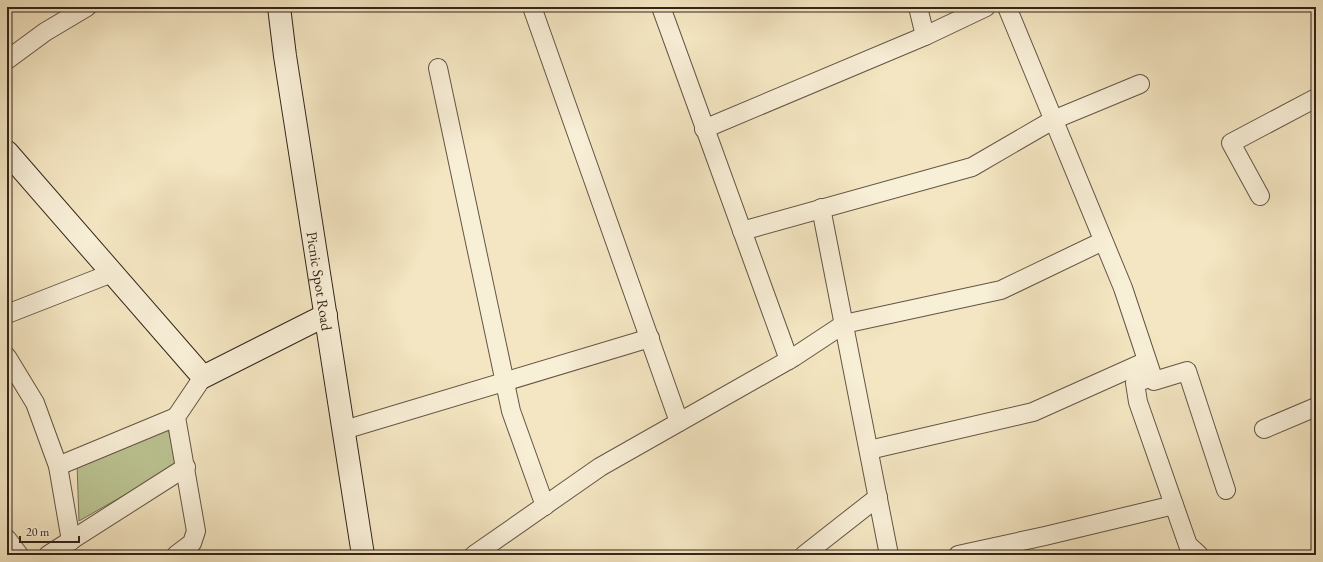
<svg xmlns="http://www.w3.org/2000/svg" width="1323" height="562" font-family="'EB Garamond',serif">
	<rect width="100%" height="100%" fill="#f4e6c2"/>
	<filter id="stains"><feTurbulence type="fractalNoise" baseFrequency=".005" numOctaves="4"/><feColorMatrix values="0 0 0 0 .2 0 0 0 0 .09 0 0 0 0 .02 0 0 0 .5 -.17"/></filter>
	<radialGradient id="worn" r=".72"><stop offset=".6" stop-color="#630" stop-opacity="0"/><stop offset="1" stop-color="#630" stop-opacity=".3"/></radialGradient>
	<!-- green -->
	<polygon fill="#bcc493" stroke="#787457" points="168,428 177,465 79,521 77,464"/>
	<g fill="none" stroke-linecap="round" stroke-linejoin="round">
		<!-- street casing -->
		<g stroke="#635545" stroke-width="20">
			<g id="street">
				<polyline points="532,7 679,422"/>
				<polyline points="661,7 789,360"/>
				<polyline points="918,7 925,36"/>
				<polyline points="1007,7 1123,288 1154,381 1187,371 1226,490"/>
				<polyline points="7,60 45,32 87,7"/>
				<polyline points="438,68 511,411 545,506"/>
				<polyline points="704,129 925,36 986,7"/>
				<polyline points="1260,196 1231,143 1316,98"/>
				<polyline points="821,208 889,555"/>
				<polyline points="742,231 972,167 1053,120 1140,84"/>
				<polyline points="7,314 112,273"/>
				<polyline points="7,357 35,403 58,466 71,541"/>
				<polyline points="1152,377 1135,383 1138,402 1188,545 1199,555"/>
				<polyline points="1264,429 1316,407"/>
				<polyline points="344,430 650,338"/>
				<polyline points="869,450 1033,412 1147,361"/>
				<polyline points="58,466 176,417"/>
				<polyline points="7,539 19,555"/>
				<polyline points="48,555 186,467"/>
				<polyline points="176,555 192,543 196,531 176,417 203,377"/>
				<polyline points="474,555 600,467 794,357 844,324 1001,290 1103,241"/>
				<polyline points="804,555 878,497"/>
				<polyline points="958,555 1045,536 1174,505"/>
			</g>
		</g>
		<!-- secondary casing -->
		<g stroke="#33251b" stroke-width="24">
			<g id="secondary">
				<path id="s1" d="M279 7 285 56 363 555"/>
				<polyline points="7,152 203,377 326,315"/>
			</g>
		</g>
		<!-- street -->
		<use href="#street" stroke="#f8efd7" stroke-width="18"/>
		<!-- secondary -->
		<use href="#secondary" stroke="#f8efd7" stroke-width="22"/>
	</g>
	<g text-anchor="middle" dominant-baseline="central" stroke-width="4" stroke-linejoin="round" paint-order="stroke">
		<!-- street labels -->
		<g font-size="15" fill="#33251b" stroke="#f8efd7">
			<text stroke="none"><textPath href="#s1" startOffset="277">Picnic Spot Road</textPath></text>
		</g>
	</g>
	<!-- margin -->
	<rect width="1323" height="562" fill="none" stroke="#f4e6c2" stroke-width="24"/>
	<rect x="8" y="8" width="1307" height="546" fill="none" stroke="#33251b" stroke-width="2"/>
	<rect x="12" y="12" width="1299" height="538" fill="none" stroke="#33251b"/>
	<!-- scale -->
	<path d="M20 536v6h59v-6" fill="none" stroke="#33251b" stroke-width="2"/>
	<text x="26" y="536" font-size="12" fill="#33251b" stroke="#f8efd7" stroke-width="3" paint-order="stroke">20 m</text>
	<rect width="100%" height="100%" filter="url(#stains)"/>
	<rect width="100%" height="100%" fill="url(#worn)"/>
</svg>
